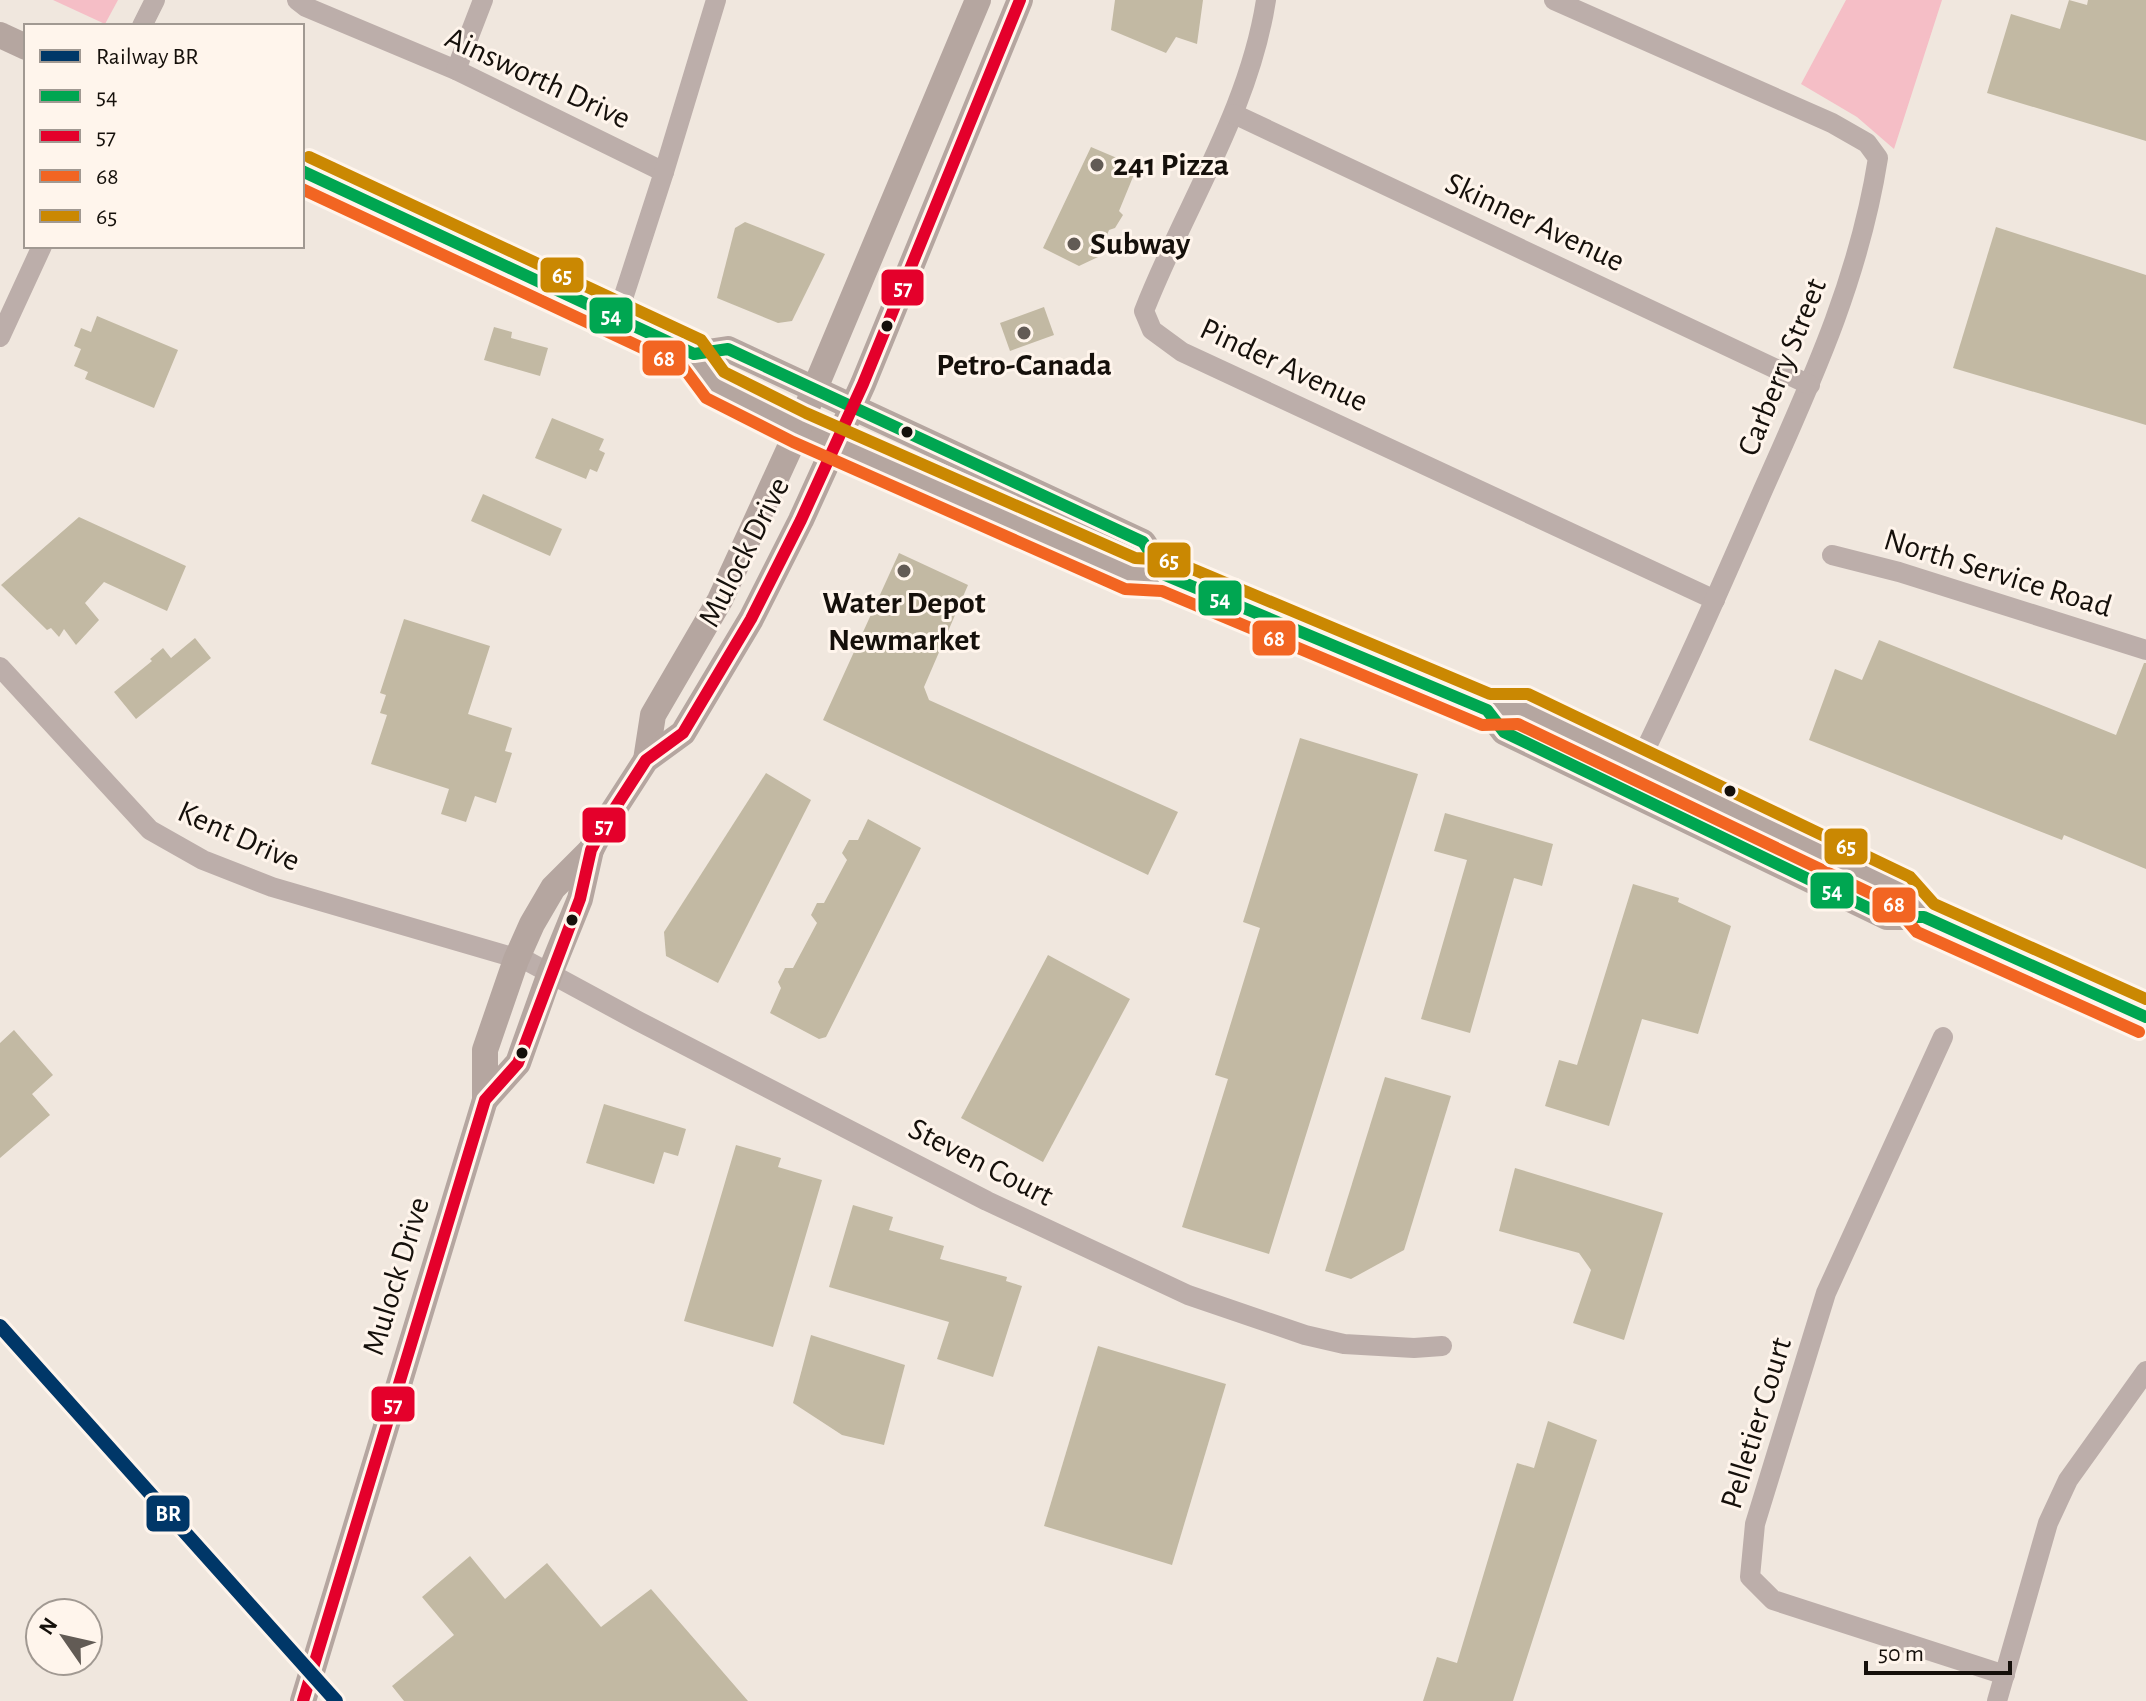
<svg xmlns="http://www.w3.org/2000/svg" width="2146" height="1701" font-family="'Alegreya Sans',sans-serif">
	<rect width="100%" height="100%" fill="#f0e7de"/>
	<!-- green -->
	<g fill="#f5bec6">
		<polygon points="53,0 118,0 105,24"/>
		<polygon points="1846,0 1942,0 1894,149 1857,117 1801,84"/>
	</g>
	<!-- building -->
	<g fill="#c2b9a3">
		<polygon points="1115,0 1203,0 1197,44 1176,37 1166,53 1111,30"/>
		<polygon points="2069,0 2087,5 2088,0 2146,0 2146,141 1987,93 2011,14 2060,29"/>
		<polygon points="1091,147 1131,164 1135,172 1119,211 1123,215 1115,228 1109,230 1098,257 1079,266 1043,248"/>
		<polygon points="745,222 825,254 792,321 778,323 717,298 735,228"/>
		<polygon points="1996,227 2146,275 2146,425 1953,368"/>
		<polygon points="1044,307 1054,335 1010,351 1000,323"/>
		<polygon points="97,316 178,350 154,408 85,379 88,372 74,366 81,349 74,346 81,328 91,332"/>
		<polygon points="494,327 512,332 511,338 548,348 540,376 484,360"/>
		<polygon points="552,418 604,439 599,450 605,453 597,472 590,469 586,479 535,458"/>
		<polygon points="483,494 562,529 550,556 471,521"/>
		<polygon points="79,517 186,566 167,611 104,582 85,603 99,620 76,645 64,629 59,637 51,628 47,630 1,585"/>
		<polygon points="899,553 968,585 924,687 929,700 1178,812 1148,875 823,720"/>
		<polygon points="404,619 490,646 468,714 512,728 505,751 512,753 496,803 475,796 466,822 441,814 449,789 371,764 387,715 380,713 386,695 380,693"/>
		<polygon points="195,638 211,658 136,719 114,692 152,661 150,659 163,648 171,658"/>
		<polygon points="1879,640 2116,735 2144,663 2146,663 2146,869 2064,835 2062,840 1809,740 1835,669 1862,680"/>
		<polygon points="1300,738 1418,774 1269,1254 1182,1227 1228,1079 1215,1075 1260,928 1243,922"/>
		<polygon points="766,773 811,800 718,983 666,956 664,932"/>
		<polygon points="1445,813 1553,844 1542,886 1514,878 1470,1033 1421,1019 1467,860 1434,851"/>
		<polygon points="868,819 921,848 826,1037 819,1039 770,1013 781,988 778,982 785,968 793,968 817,923 811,915 817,903 824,903 847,860 842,853 849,840 858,840"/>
		<polygon points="1633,884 1679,898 1678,902 1731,926 1698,1034 1642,1019 1609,1126 1545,1106 1559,1060 1577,1065"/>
		<polygon points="1048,955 1130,999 1043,1162 961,1118"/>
		<polygon points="14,1030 53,1075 32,1094 50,1115 0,1158 0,1043"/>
		<polygon points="1385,1077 1451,1096 1404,1250 1351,1279 1325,1271"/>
		<polygon points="604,1104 686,1129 678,1156 664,1152 654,1184 586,1163"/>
		<polygon points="736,1145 781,1158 778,1167 822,1180 773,1347 684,1321"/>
		<polygon points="1515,1168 1663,1213 1624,1340 1573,1323 1591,1270 1579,1253 1499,1231"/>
		<polygon points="853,1205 893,1217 889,1230 944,1246 940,1259 1007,1277 1006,1281 1022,1286 993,1377 937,1359 949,1322 829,1287"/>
		<polygon points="811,1335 905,1365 884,1445 842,1435 793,1403"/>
		<polygon points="1098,1346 1226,1384 1172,1565 1044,1526"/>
		<polygon points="1548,1421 1597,1440 1513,1701 1423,1701 1437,1657 1457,1663 1517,1463 1534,1468"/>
		<polygon points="470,1556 505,1599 547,1563 601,1627 651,1589 748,1701 404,1701 392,1686 454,1635 422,1597"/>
	</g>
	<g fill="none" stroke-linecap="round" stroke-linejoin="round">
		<!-- minor -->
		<g stroke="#bcaeaa" stroke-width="20">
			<polyline points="297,0 306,7 456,70 664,172"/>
			<path d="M1266 0C1249 111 1184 208 1144 311L1152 330 1182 352 1715 600"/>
			<path d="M1554 0 1832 123 1867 143 1878 158C1859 279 1812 380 1763 490 1719 591 1675 691 1626 789"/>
			<polyline points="142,26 155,0"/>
			<polyline points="456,70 483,0"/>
			<polyline points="1234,114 1810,385"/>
			<polyline points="617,317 664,172 716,0"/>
			<polyline points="0,337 42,246"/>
			<polyline points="1832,555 1899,572 2146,650"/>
			<polyline points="0,667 150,830 203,860 272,887 529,962 638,1021 987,1201 1188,1295 1305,1335 1344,1344 1414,1348 1442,1346"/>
			<polyline points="1943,1037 1826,1293 1755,1524 1750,1577 1773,1600 2005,1675"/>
			<polyline points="1997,1701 2048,1523 2068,1480 2146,1371"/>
		</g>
		<!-- major -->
		<g stroke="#b5a6a0" stroke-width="26">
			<polyline points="0,35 26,47"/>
			<polyline points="302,171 694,354 713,384 799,427 1131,574 1165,575 1487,710 1521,708 1903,891 1924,917 2146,1017"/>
			<polyline points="694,354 728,349 1143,542 1165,575"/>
			<polyline points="1487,710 1504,732 1887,917 1924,917"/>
			<polyline points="646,760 653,715 720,600 792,443 978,0"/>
			<polyline points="485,1100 518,1063 550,973 580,899 591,850 604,825 646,760 683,733 751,619 801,520 863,384 1020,0"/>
			<polyline points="303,1701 485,1100 485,1050 516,960 532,924 553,888 591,850"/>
		</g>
		<!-- bus-1 casing -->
		<g stroke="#fff5ec" stroke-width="18">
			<polyline id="bus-1" points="302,171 694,354 728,349 1143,542 1165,575 1487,710 1504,732 1887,917 1924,917 2146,1017"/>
		</g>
		<!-- bus-2 casing -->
		<g stroke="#fff5ec" stroke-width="18">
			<polyline id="bus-2" points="303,1701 485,1100 518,1063 580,899 591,850 604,825 646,760 683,733 751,619 801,520 863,384 1020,0"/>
		</g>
		<!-- bus-3 casing -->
		<g stroke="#fff5ec" stroke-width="18">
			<polyline id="bus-3" points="302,189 683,367 706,398 793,442 1125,589 1162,591 1482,725 1518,724 1893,904 1917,932 2139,1032"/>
		</g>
		<!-- bus-4 casing -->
		<g stroke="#fff5ec" stroke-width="18">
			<polyline id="bus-4" points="309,157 701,340 724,372 806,413 1135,558 1171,560 1490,694 1528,694 1910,877 1934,904 2146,999"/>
		</g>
		<!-- bus-1 -->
		<use href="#bus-1" stroke="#00a651" stroke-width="12"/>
		<!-- bus-2 -->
		<use href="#bus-2" stroke="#e4002b" stroke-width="12"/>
		<!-- bus-3 -->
		<use href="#bus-3" stroke="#f26522" stroke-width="12"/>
		<!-- bus-4 -->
		<use href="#bus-4" stroke="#ca8802" stroke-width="12"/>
		<!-- rail-1 casing -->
		<g stroke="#fff5ec" stroke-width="20">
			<polyline id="rail-1" points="0,1326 336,1701"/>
		</g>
		<!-- rail-1 -->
		<use href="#rail-1" stroke="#003768" stroke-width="14"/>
	</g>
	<!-- markers -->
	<g fill="#625b55" stroke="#fff5ec" stroke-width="3">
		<circle cx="1097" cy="165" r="8"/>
		<circle cx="1074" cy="244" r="8"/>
		<circle cx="1024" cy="333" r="8"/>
		<circle cx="904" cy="571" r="8"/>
	</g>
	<g fill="#15100b" stroke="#fff5ec" stroke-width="3">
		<circle cx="887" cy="326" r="7"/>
		<circle cx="907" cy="432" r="7"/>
		<circle cx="1730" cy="791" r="7"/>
		<circle cx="572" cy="920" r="7"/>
		<circle cx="522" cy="1053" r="7"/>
	</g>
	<g text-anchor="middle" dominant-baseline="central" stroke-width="6" stroke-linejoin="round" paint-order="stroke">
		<!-- street labels -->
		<g font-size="32" fill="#15100b" stroke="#fff5ec">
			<text transform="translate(538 78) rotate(25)">Ainsworth Drive</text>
			<text transform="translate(1535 222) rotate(25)">Skinner Avenue</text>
			<text transform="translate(1284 365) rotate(25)">Pinder Avenue</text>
			<text transform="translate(1782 367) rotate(-68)">Carberry Street</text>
			<text transform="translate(744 552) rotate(-63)">Mulock Drive</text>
			<text transform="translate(1998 573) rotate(17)">North Service Road</text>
			<text transform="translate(239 836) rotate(24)">Kent Drive</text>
			<text transform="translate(981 1162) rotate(27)">Steven Court</text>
			<text transform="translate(396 1276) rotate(-73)">Mulock Drive</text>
			<text transform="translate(1756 1423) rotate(-73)">Pelletier Court</text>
		</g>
		<!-- poi labels -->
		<g font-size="32" font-weight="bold" fill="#15100b" stroke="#fff5ec" text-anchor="start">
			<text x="1113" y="165">241 Pizza</text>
			<text x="1090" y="244">Subway</text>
			<text x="1024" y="365" text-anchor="middle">Petro-Canada</text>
			<text x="904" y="603" text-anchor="middle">Water Depot<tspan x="904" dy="37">Newmarket</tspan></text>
		</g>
	</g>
	<g stroke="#fff5ec" stroke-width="3">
		<rect x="539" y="256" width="46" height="38" rx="8" fill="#ca8802"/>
		<rect x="880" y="268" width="45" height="39" rx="8" fill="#e4002b"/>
		<rect x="588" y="296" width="46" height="39" rx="8" fill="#00a651"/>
		<rect x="641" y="339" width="46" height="38" rx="8" fill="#f26522"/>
		<rect x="1146" y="541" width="46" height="38" rx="8" fill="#ca8802"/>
		<rect x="1197" y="579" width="46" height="38" rx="8" fill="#00a651"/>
		<rect x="1251" y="619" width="46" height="38" rx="8" fill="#f26522"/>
		<rect x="581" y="806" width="46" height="38" rx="8" fill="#e4002b"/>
		<rect x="1823" y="827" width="46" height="39" rx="8" fill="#ca8802"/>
		<rect x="1809" y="871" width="46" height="39" rx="8" fill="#00a651"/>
		<rect x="1871" y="886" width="46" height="38" rx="8" fill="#f26522"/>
		<rect x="370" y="1385" width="46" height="38" rx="8" fill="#e4002b"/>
		<rect x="145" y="1494" width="46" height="39" rx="8" fill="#003768"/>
	</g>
	<g font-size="22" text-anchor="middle" font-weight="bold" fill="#fff">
		<text x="562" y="283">65</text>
		<text x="903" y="295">57</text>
		<text x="611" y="323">54</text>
		<text x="664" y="366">68</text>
		<text x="1169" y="568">65</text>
		<text x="1220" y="606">54</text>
		<text x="1274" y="646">68</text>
		<text x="604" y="833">57</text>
		<text x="1846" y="854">65</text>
		<text x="1832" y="898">54</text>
		<text x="1894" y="912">68</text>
		<text x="393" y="1412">57</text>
		<text x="168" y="1521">BR</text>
	</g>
	<!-- legend -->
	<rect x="24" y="24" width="280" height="224" fill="#fff5ec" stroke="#a19992" stroke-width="2"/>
	<rect x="40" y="50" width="40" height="12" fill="#003768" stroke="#a19992" stroke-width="2"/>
	<text x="96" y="64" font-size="24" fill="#15100b">Railway BR</text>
	<rect x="40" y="90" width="40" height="12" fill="#00a651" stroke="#a19992" stroke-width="2"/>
	<text x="96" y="104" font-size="24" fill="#15100b">54</text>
	<rect x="40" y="130" width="40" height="12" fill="#e4002b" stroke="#a19992" stroke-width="2"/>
	<text x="96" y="144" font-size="24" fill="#15100b">57</text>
	<rect x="40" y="170" width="40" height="12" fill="#f26522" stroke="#a19992" stroke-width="2"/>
	<text x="96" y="184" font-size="24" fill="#15100b">68</text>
	<rect x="40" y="210" width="40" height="12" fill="#ca8802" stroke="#a19992" stroke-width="2"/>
	<text x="96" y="224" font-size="24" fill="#15100b">65</text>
	<!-- north arrow -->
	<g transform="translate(64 1637) rotate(304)"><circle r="38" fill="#fff5ec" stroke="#a19992" stroke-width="2"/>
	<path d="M0-6L14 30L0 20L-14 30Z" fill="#625b55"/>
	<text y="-12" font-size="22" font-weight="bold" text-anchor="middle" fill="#15100b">N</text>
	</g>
	<!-- scale -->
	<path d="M1866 1661v12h144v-12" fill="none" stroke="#15100b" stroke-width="4"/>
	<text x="1878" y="1661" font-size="24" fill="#15100b" stroke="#fff5ec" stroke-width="6" paint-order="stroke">50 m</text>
</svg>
